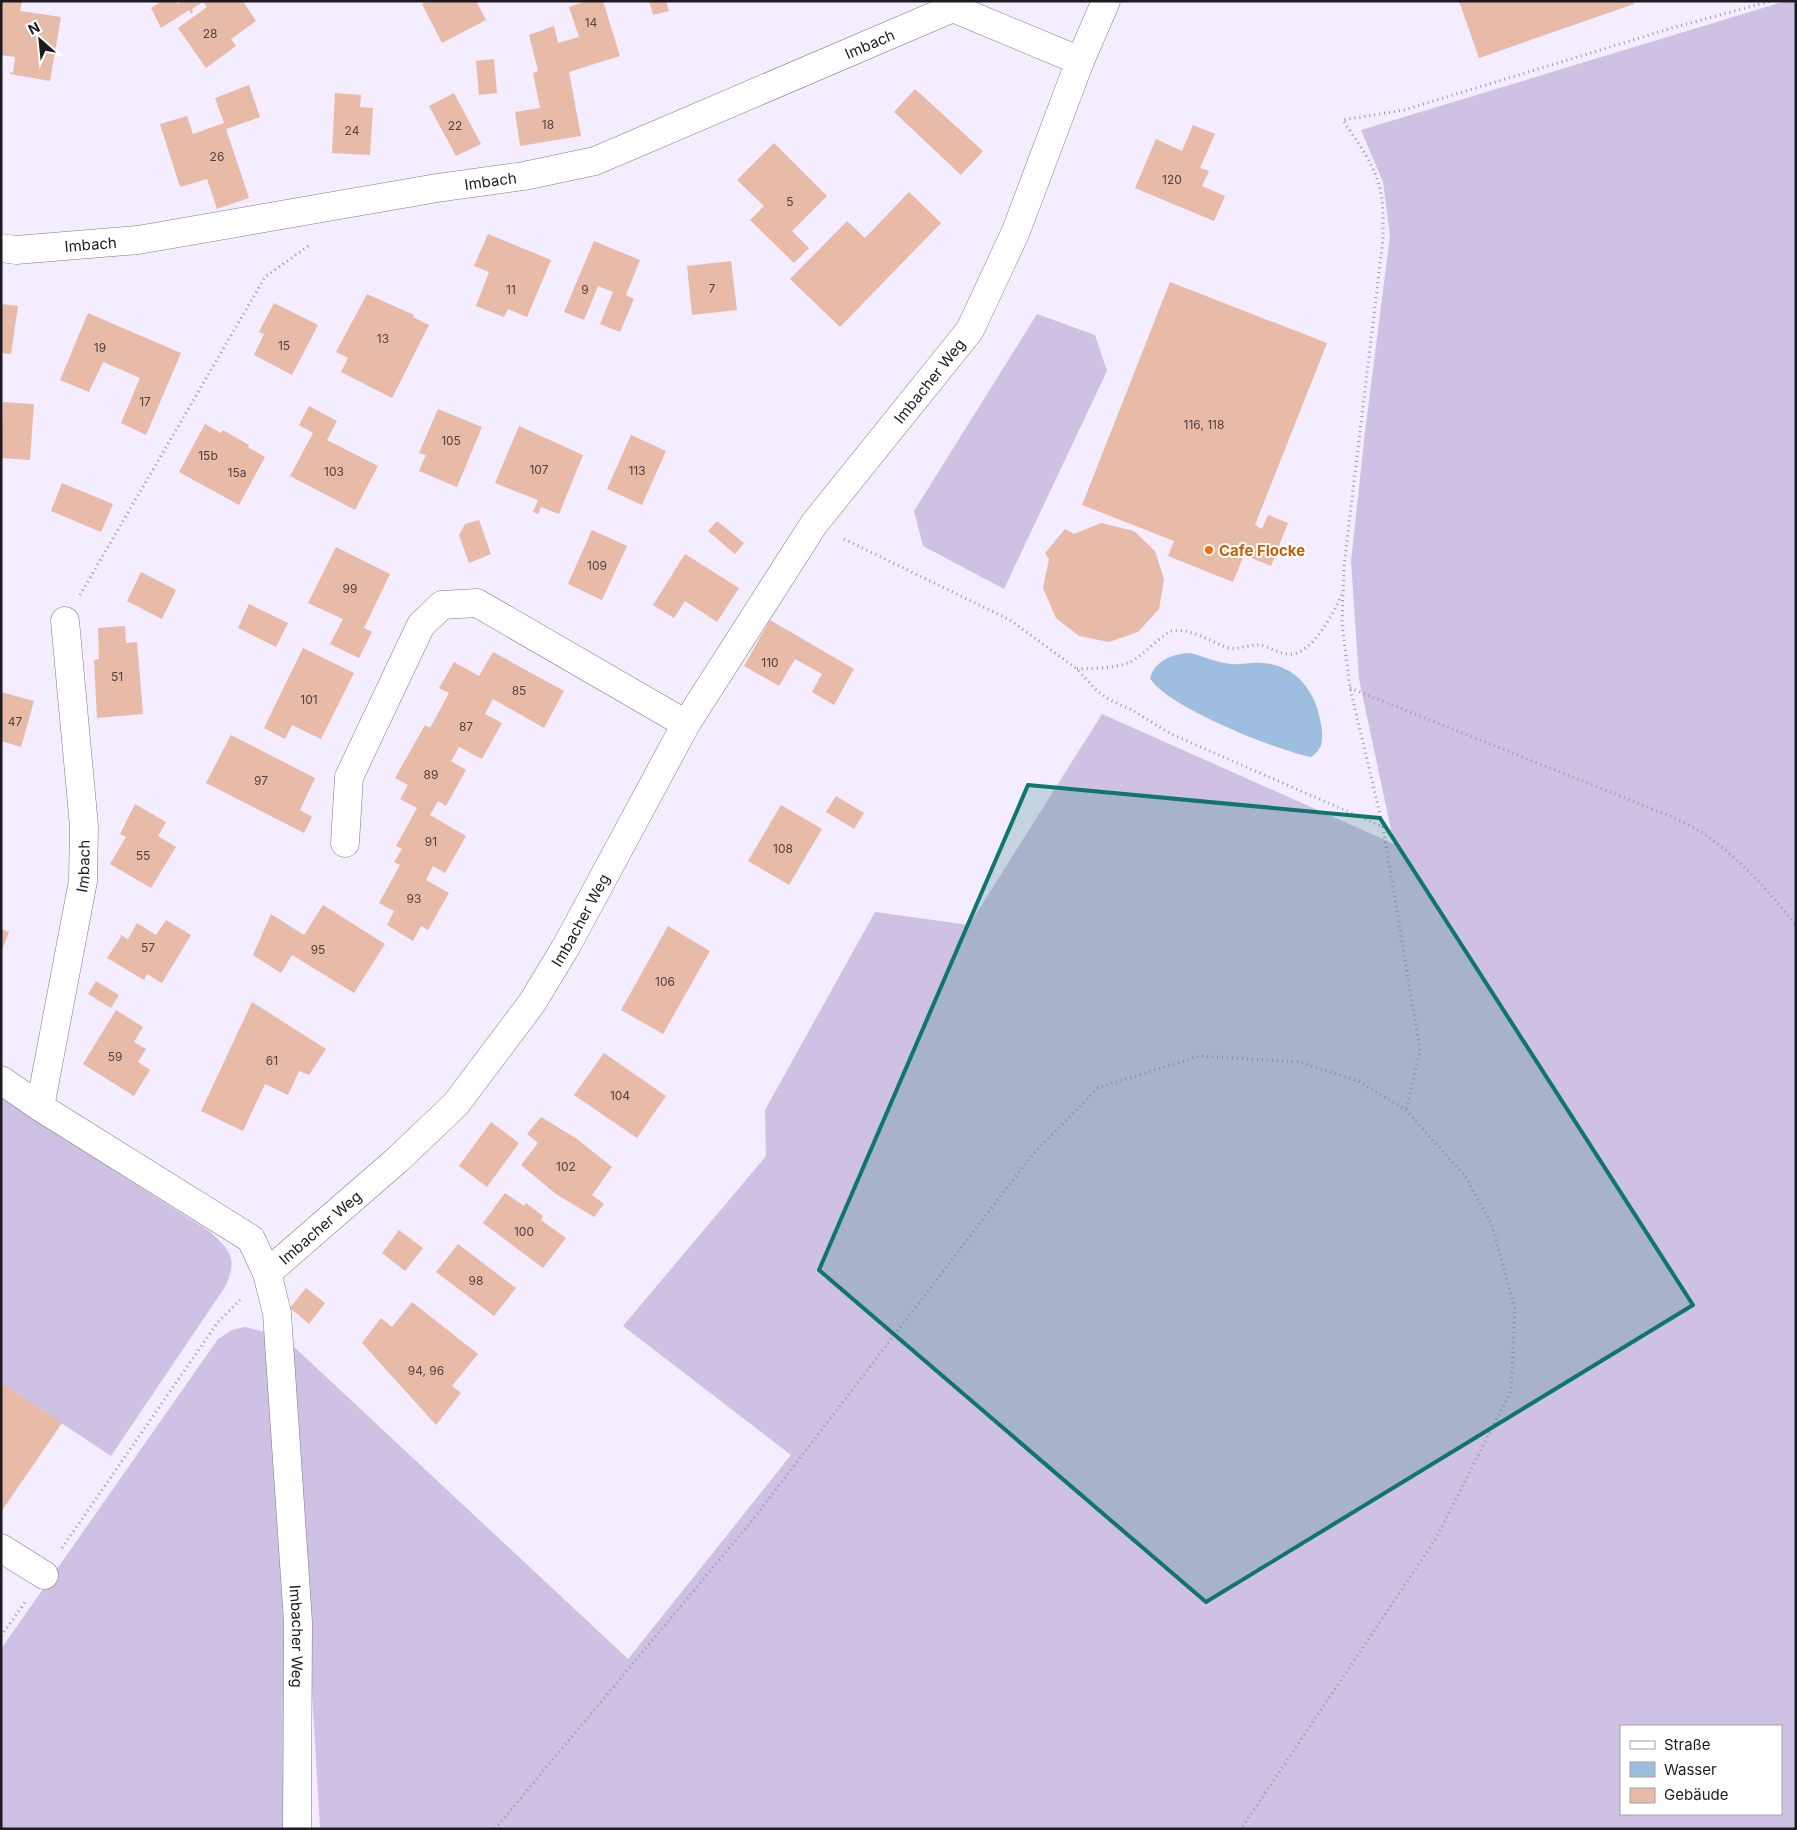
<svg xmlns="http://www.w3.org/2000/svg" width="1797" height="1830" font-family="Inter,sans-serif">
	<rect width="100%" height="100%" fill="#f4ecff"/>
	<!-- grass -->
	<g fill="#cfc1e3" fill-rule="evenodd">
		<path d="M1786 1H1796V1829H320L292 1345 628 1659 791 1455 623 1326 766 1156 765 1110 875 912 969 925 1102 714 1394 844 1359 679 1351 561 1365 432 1390 236 1383 182 1361 130ZM1621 1726H1781V1814H1621Z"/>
		<polygon points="1037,314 1095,335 1107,371 1004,589 923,546 914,511"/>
		<path d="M1 1098 209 1231C231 1251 238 1258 225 1287L111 1456 1 1383Z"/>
		<polygon points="245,1327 265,1332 287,1659 285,1829 1,1829 1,1649 218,1339 232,1330"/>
	</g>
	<!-- water -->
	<path fill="#9ebee0" d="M1190 653C1202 656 1218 663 1231 664 1241 665 1251 662 1262 663 1296 665 1316 691 1321 724 1323 738 1324 748 1311 757 1278 751 1165 706 1150 678 1156 660 1172 654 1190 653Z"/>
	<!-- building -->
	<g fill="#e8baa8">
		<polygon points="1,1 22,1 20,11 61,17 50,81 10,74 10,72 13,73 15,57 1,55"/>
		<polygon points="158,1 176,1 178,4 182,1 243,1 256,21 231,39 236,46 206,68 178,28 207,7 203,2 192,9 193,12 191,14 189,10 161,28 151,8 159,3"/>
		<polygon points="427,1 476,1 486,20 442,43 422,4"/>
		<polygon points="586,1 603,1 620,56 569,72 581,136 520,146 515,112 540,108 533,73 538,71 529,35 554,26 558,43 579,37 569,7"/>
		<polygon points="649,1 666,1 669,11 653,15"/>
		<polygon points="1459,1 1633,1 1634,4 1479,58"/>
		<polygon points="494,59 497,93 479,95 476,61"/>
		<polygon points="249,85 260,117 226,129 249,198 217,209 207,179 180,187 160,124 187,116 193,134 224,123 215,98"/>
		<polygon points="915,89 983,151 961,175 894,112"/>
		<polygon points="335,93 361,95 360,107 373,108 370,155 332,153"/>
		<polygon points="454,93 481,144 456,156 429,106"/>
		<polygon points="1193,125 1215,134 1200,168 1209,171 1202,186 1225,196 1214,221 1135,188 1156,139 1182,151"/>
		<polygon points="774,143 827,196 792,231 809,248 794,263 750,220 764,206 737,180"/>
		<polygon points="909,192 941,223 840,327 790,279 847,221 865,238"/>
		<polygon points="488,234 551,260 527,317 508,309 504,317 476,306 489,272 474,266"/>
		<polygon points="594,241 640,260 626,295 634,299 620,332 600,324 613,292 598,286 584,320 564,312"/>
		<polygon points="731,261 737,310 692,315 687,266"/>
		<polygon points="1170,282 1327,343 1255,525 1262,529 1268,515 1288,523 1271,566 1244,555 1233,582 1168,556 1174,541 1082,505"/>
		<polygon points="367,294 414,315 413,317 429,325 392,398 341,372 348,358 336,352"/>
		<polygon points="274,303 318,325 292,375 254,355 264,334 259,332"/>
		<polygon points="1,304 18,306 11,354 1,353"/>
		<polygon points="88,313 181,353 146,435 121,423 140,378 103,362 89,392 60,380"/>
		<polygon points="3,402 34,404 30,460 1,458"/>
		<polygon points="309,406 337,421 327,440 378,466 355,510 290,476 313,433 299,425"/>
		<polygon points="438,409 482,427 457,487 419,471 426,455 419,453"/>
		<polygon points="205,424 221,433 223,430 249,445 248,447 265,457 239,505 179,472"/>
		<polygon points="519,426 583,455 559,514 541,507 538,514 533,512 538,500 495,483"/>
		<polygon points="631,435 666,451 642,505 607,489"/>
		<polygon points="62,483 113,504 101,532 51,511"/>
		<polygon points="479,520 491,554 469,563 459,535 465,524"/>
		<polygon points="717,521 744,543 735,554 708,531"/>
		<polygon points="1101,523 1134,531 1155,551 1164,579 1159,609 1138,632 1109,642 1079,636 1056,618 1043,588 1049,559 1045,553 1065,529 1074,534"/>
		<polygon points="592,530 627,546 602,600 568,584"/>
		<polygon points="336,547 390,574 364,628 372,632 359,658 330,644 343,619 308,603"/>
		<polygon points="685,554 739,588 717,622 685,601 674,618 653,605"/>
		<polygon points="141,572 176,590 162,619 127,601"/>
		<polygon points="249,604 288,623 276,647 238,628"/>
		<polygon points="770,620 854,669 834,705 812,692 822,674 795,659 779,686 744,666"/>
		<polygon points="125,626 126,643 137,642 143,714 97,718 94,660 99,659 98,628"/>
		<polygon points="303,648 354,673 321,739 292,725 285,739 264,728"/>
		<polygon points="493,652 564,691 544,728 493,699 485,714 502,723 482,759 459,747 451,761 466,770 446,806 438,801 430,815 466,836 445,873 433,866 426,880 449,893 428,930 421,926 413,941 387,925 394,911 379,903 400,865 394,862 402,849 396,846 417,808 400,799 408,785 395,778 425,725 430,728 449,693 439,688 454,662 479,676"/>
		<polygon points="1,692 34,701 21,747 1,741"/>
		<polygon points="231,735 315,778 300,810 312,817 304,833 206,783"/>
		<polygon points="836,796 864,813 854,829 826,812"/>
		<polygon points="135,804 166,822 158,836 176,847 151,888 110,864 126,837 120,834"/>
		<polygon points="781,805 822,829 789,885 748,861"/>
		<polygon points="323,905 385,944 354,993 292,955 281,973 253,955 271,914 304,935"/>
		<polygon points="166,920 191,935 162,983 147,974 144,980 107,958 121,937 119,934 128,939 137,923 156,935"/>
		<polygon points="668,926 710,951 663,1034 621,1010"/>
		<polygon points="1,929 9,932 1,952"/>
		<polygon points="96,981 119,995 111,1008 88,994"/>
		<polygon points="252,1002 326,1049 309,1075 299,1071 288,1095 265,1084 243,1131 201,1111"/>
		<polygon points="116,1010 143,1027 134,1042 146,1049 138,1062 150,1070 134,1096 83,1064"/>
		<polygon points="604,1053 666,1096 637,1138 574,1095"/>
		<polygon points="541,1117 577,1139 612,1167 592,1195 604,1204 594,1217 556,1194 521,1165 538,1143 527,1134"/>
		<polygon points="491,1122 519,1143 487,1187 459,1166"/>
		<polygon points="505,1193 524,1206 526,1203 543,1216 541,1220 566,1238 543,1268 483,1223"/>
		<polygon points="399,1230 423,1248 405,1271 382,1253"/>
		<polygon points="458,1244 516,1288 494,1316 436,1272"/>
		<polygon points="306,1288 325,1303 309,1324 290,1308"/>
		<polygon points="412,1302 478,1354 452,1386 461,1393 436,1425 362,1343 381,1318 392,1327"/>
		<polygon points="1,1383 62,1423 1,1512"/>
	</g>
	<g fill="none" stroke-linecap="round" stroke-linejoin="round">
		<!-- minor casing -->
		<g stroke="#807a8a" stroke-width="29">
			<g id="minor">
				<path id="s1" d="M1 248 16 250 138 240 437 188 524 176 595 161 953 8 1080 61"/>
				<polyline points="345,843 349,777 421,625 442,605 477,603 686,724"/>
				<path id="s2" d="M1 1080 40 1107 251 1239 267 1273 277 1313 298 1622 297 1829"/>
				<path id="s3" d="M40 1107 83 881 84 826 65 621"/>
				<path id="s4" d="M267 1273 396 1161 456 1104 532 1003 567 945 686 724 814 524 970 330 1016 231 1080 61 1106 1"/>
				<polyline points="1,1548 44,1575"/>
			</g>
		</g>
		<!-- path -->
		<g stroke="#9d97a6" stroke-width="3" stroke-dasharray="1 4" stroke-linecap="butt">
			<path d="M844 539 1010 620 1077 669 1097 691 1110 700 1132 710 1171 734 1383 827 1350 688 1342 623 1344 566 1383 239C1383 222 1384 202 1379 185 1373 162 1355 139 1343 120L1404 110 1672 28 1771 1"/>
			<polyline points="80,595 265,277 311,244"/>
			<path d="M1077 669C1094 668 1114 669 1130 662 1142 657 1164 632 1172 631 1191 628 1209 641 1226 647 1236 651 1249 644 1260 645 1270 647 1279 654 1289 654 1313 655 1333 613 1342 594"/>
			<path d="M1350 688 1670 816C1680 821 1691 826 1701 832 1738 856 1768 891 1796 925"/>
			<polyline points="1383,827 1420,1050 1406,1110"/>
			<polyline points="62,1548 218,1322 240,1300"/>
			<polyline points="1,1636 26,1601"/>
			<polyline points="495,1829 751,1522 1033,1154 1098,1088 1199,1056 1300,1062 1358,1081 1406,1110 1465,1176 1492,1225 1515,1309 1511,1391 1435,1540 1241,1829"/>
		</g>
		<!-- minor -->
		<use href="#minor" stroke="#fff" stroke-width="28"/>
	</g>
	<!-- marked area -->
	<path fill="#0f766e" fill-opacity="0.2" stroke="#0f766e" stroke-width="4" stroke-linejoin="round" d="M1028 785 1380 818 1693 1305 1206 1602 819 1270Z"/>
	<!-- markers -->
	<circle fill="#e8710a" stroke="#fff" stroke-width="2" cx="1209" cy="550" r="5"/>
	<g text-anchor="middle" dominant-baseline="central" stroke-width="4" stroke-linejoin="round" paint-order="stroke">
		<!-- number labels -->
		<g font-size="12" fill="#504243">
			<text x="591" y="22">14</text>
			<text x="210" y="33">28</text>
			<text x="548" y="124">18</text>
			<text x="455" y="125">22</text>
			<text x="352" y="130">24</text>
			<text x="217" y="156">26</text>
			<text x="1172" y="179">120</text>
			<text x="790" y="201">5</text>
			<text x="712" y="288">7</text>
			<text x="511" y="289">11</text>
			<text x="585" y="289">9</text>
			<text x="383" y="338">13</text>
			<text x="284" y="345">15</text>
			<text x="100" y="347">19</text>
			<text x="145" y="401">17</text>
			<text x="1204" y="424">116, 118</text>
			<text x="451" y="440">105</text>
			<text x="208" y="455">15b</text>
			<text x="539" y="469">107</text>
			<text x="637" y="470">113</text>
			<text x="334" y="471">103</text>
			<text x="237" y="472">15a</text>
			<text x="597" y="565">109</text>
			<text x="350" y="588">99</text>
			<text x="770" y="662">110</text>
			<text x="117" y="676">51</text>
			<text x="519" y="690">85</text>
			<text x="309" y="699">101</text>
			<text x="15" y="721">47</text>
			<text x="466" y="726">87</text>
			<text x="431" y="774">89</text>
			<text x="261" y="780">97</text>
			<text x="431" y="841">91</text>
			<text x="783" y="848">108</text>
			<text x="143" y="855">55</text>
			<text x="414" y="898">93</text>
			<text x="148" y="947">57</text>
			<text x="318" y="949">95</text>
			<text x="665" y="981">106</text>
			<text x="115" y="1056">59</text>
			<text x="272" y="1060">61</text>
			<text x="620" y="1095">104</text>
			<text x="566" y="1166">102</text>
			<text x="524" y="1231">100</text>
			<text x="476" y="1280">98</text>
			<text x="426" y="1370">94, 96</text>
		</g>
		<!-- street labels -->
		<g font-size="15" fill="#1d1a21" stroke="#fff">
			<text stroke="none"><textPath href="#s1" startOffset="900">Imbach</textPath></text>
			<text stroke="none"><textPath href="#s1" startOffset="495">Imbach</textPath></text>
			<text stroke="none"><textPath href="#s1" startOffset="90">Imbach</textPath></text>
			<text stroke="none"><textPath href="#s4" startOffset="1120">Imbacher Weg</textPath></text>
			<text stroke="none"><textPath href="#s3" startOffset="245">Imbach</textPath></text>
			<text stroke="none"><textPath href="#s4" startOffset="476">Imbacher Weg</textPath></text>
			<text stroke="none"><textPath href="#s4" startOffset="70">Imbacher Weg</textPath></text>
			<text stroke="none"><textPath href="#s2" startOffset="699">Imbacher Weg</textPath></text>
		</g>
		<!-- food labels -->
		<g font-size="15" font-weight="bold" fill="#c56008" stroke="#fff" text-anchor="start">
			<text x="1219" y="550">Cafe Flocke</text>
		</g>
	</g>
	<!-- border -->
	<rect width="1797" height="1830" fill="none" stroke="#1d1a21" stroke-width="5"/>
	<!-- legend -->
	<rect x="1620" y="1725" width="162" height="90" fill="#ffffff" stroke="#a5a3a6"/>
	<rect x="1630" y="1741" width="25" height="8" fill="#ffffff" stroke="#a5a3a6"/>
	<text x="1664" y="1750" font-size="15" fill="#1d1a21">Straße</text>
	<rect x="1630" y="1762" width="25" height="15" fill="#9ebee0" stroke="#a5a3a6"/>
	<text x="1664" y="1775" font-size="15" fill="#1d1a21">Wasser</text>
	<rect x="1630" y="1788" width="25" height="15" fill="#e8baa8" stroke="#a5a3a6"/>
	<text x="1664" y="1800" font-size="15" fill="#1d1a21">Gebäude</text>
	<!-- north arrow -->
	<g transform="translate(40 40) rotate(333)" stroke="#ffffff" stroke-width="4" paint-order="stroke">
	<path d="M0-4L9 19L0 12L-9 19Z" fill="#1d1a21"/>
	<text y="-8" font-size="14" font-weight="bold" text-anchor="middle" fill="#1d1a21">N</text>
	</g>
</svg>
